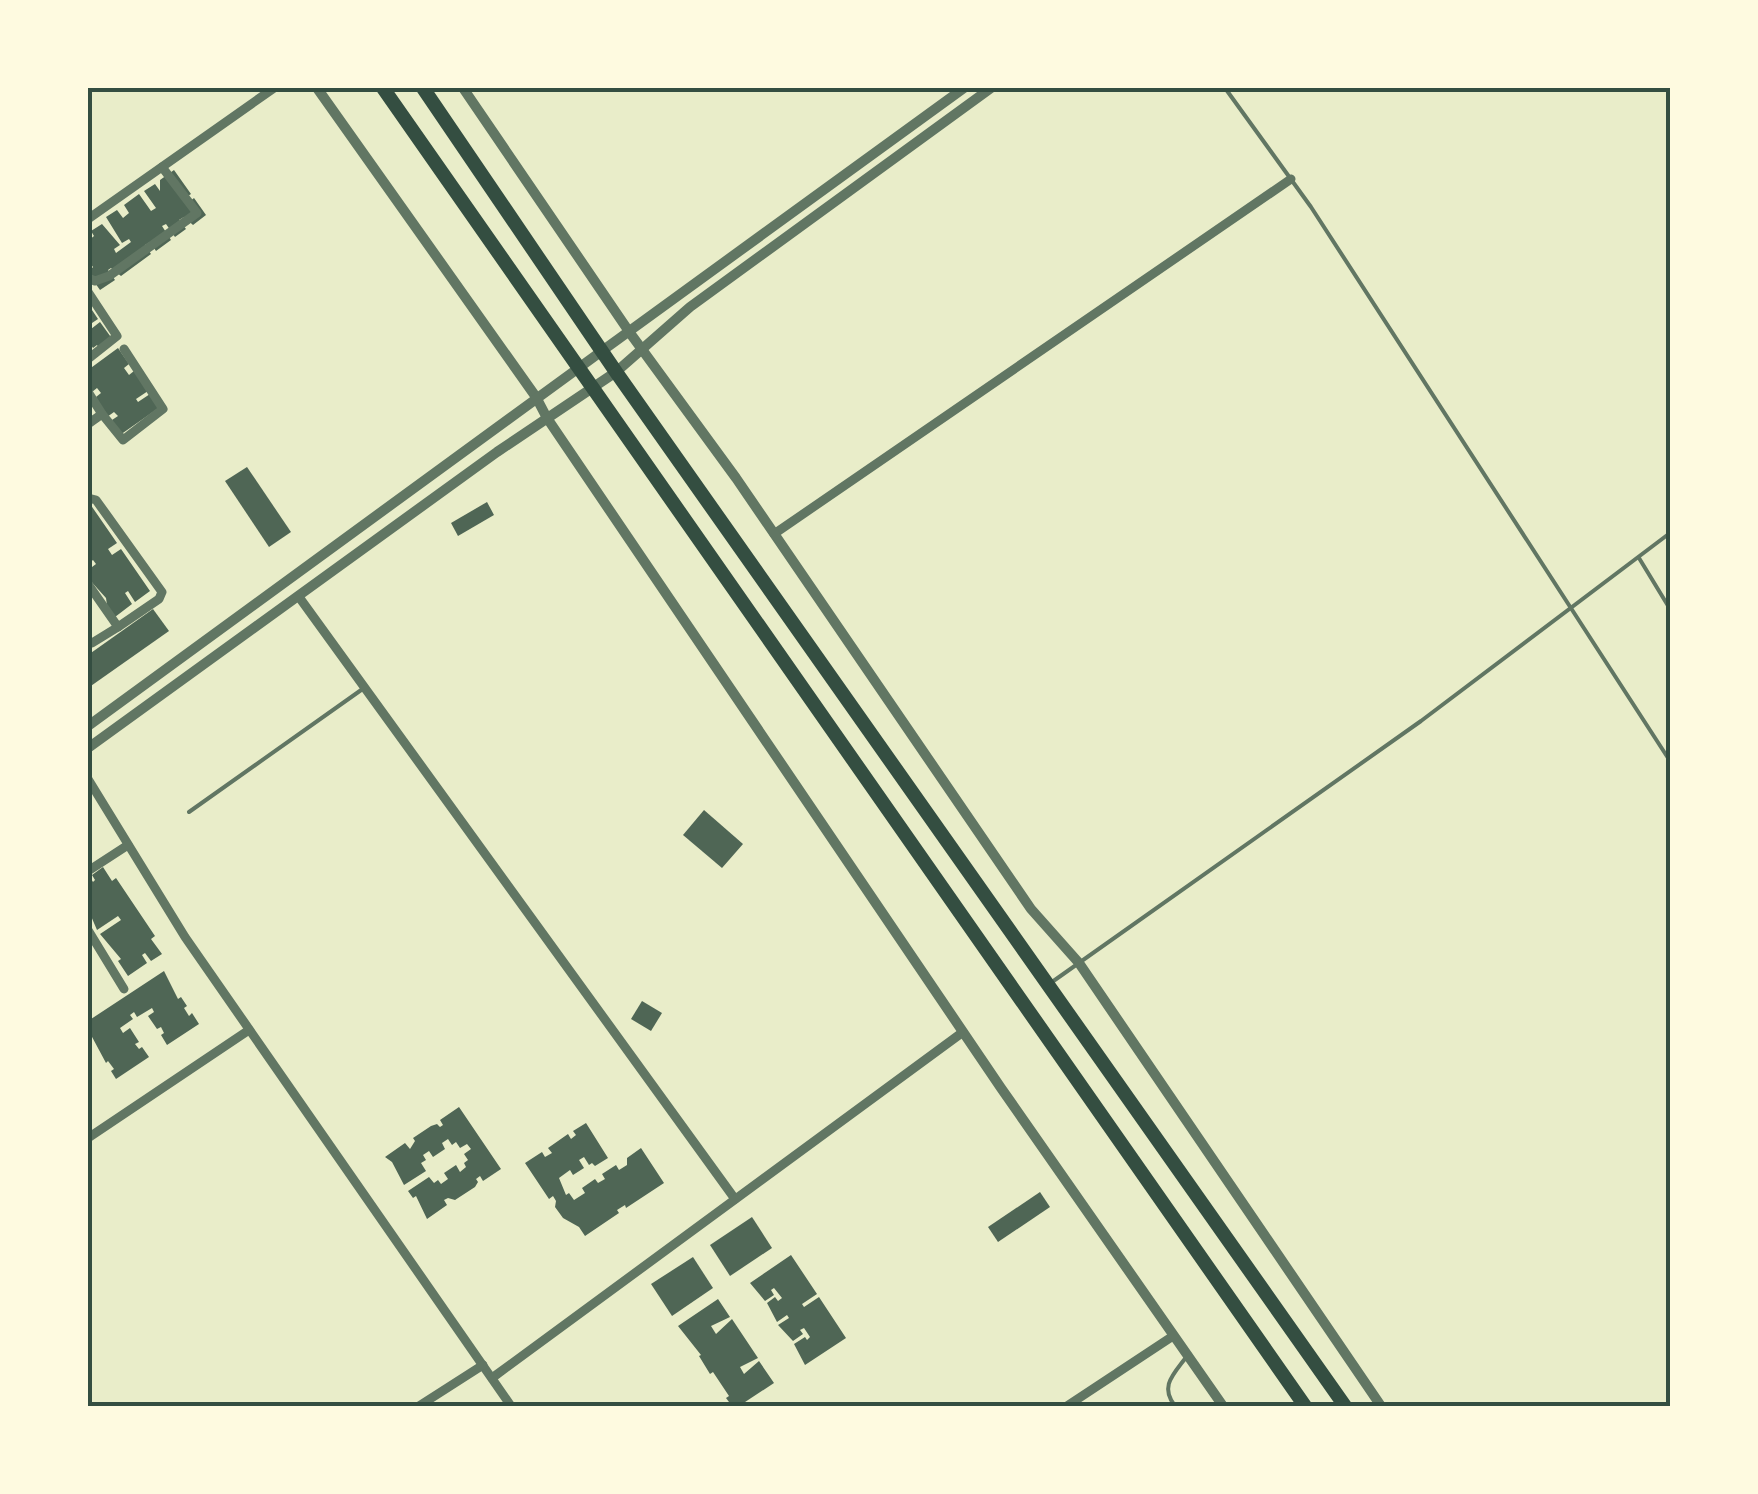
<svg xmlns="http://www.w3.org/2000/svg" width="1758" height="1494" font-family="Barlow,sans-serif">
	<rect width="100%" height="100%" fill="#e9edc9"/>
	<!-- building -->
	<g fill="#4f6655">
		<polygon points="174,170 191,194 185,198 188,203 194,198 206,215 193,225 184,217 179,220 186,229 175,237 166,224 162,226 171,240 156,251 150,242 145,245 151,254 121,276 111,268 108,270 115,280 100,290 88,273 93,267 90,263 88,265 88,241 94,236 91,231 102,224 120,245 114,249 116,253 131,242 129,239 122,243 106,217 117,210 123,218 129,213 124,205 139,194 151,211 156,208 144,191 155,184 160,191 160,180"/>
		<polygon points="88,304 98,319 89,325 91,329 100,322 113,340 100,350 97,345 93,348 88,341"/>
		<polygon points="118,348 129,364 124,368 129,375 134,371 148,391 136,399 138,402 150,394 160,407 120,435 112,420 118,416 114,412 107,417 96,397 101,393 97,388 92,392 88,386 88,370"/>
		<polygon points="247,467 291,532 269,547 225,481"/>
		<polygon points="88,501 117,543 108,549 112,555 121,549 150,591 135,602 128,591 125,593 132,604 115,617 107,605 106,598 88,578 88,570 96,564 93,560 88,564"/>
		<polygon points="487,502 494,515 458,536 451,523"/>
		<polygon points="153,609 169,631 88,688 88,655"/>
		<polygon points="704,810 743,844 722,868 683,835"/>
		<polygon points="103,867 112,881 116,878 155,936 151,939 162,954 151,961 145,953 142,955 147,963 128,976 118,961 121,959 100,934 121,920 118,916 97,930 88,909 88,874 93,882 95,880 92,875"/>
		<polygon points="164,971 178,999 181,997 187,1006 184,1008 189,1016 192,1013 199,1024 167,1045 161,1035 164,1033 161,1027 157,1029 148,1016 154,1012 152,1008 137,1017 134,1012 130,1015 133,1019 120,1028 123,1033 130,1028 139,1042 135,1044 139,1049 142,1047 149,1057 116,1079 111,1071 114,1069 108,1061 106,1063 91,1035 88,1037 88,1021"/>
		<polygon points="642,1001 662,1013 651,1031 631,1019"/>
		<polygon points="459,1107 501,1169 483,1181 480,1176 476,1179 478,1182 475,1187 455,1200 448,1198 444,1200 447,1205 427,1219 416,1196 413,1198 408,1191 429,1177 434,1183 438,1180 441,1184 448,1179 444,1173 456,1165 460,1172 466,1167 464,1163 468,1160 464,1154 471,1149 467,1144 460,1148 456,1142 452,1145 448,1139 442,1143 445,1149 433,1157 429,1151 423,1155 426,1160 421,1163 426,1171 404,1185 392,1162 385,1157 405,1143 410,1149 415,1141 413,1138 431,1126 437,1124 440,1127 443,1125 440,1120"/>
		<polygon points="586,1123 608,1158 595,1166 592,1163 589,1165 584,1157 579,1160 584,1168 573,1175 570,1170 559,1178 566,1195 569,1193 574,1200 585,1193 582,1188 595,1179 598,1183 605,1179 602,1174 616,1165 619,1170 627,1165 627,1158 641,1148 664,1183 626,1208 625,1205 617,1210 619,1213 585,1236 579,1227 563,1218 555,1207 556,1201 553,1196 549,1199 525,1163 542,1152 545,1157 552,1153 548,1148 568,1134 571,1139 576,1135 573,1131"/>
		<polygon points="1040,1192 1050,1207 998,1242 988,1227"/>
		<polygon points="752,1217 772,1248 730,1276 710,1245"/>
		<polygon points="791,1255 817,1294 802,1304 804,1307 819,1297 846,1338 805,1365 794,1344 805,1337 807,1340 810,1337 804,1328 800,1330 803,1334 793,1341 778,1325 789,1318 787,1315 777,1322 767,1303 775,1297 778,1301 782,1298 774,1288 771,1290 774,1295 765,1301 750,1283"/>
		<polygon points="693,1257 713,1288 672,1316 651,1284"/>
		<polygon points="718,1299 730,1317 711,1326 716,1334 732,1319 758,1358 740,1367 744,1374 759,1361 774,1383 739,1406 732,1406 726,1398 729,1396 713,1372 710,1374 699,1356 701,1355 678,1326"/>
	</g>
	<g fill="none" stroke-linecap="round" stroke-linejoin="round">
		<!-- service -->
		<g stroke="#617663" stroke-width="4">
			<polyline points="1225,88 1311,207 1670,761"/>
			<polyline points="1639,558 1670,609"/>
			<polyline points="189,812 364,688"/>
			<polyline points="1052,982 1421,721 1670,533"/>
			<path d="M1175 1406C1159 1386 1174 1374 1187 1356"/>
		</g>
		<!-- minor -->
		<g stroke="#617663" stroke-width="9">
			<polyline points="88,219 274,88"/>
			<polyline points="88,278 95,281 109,276 197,213 162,167"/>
			<polyline points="88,292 117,336 88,359"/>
			<polyline points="88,392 102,414"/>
			<polyline points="88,424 102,414 123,440 163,409 124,349"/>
			<polyline points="88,498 96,500 162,592 159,599 118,627"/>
			<polyline points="774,534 1291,179"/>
			<polyline points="88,584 118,627 92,643"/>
			<polyline points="299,597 735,1199"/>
			<polyline points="88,779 185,937 511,1406"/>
			<polyline points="88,871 128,845"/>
			<polyline points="88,930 124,989"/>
			<polyline points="88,1138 249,1030"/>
			<polyline points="492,1378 963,1032"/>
			<polyline points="419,1406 483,1365"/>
			<polyline points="1067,1406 1173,1336"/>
		</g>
		<!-- tertiary -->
		<g stroke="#617663" stroke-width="10">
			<polyline points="317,88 536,397 547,418 1001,1088 1223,1406"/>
			<polyline points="463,88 630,333 736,478 1031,909 1079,963 1381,1406"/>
			<path d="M88 726C379 511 672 301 964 88"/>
			<polyline points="88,748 497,452 616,372 690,307 991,88"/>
		</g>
		<!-- trunk -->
		<g stroke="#344e41" stroke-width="14">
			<polyline points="383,88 1305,1406"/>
			<polyline points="423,88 616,372 1345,1406"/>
		</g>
	</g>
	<!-- border -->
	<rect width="1758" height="1494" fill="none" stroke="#fefae0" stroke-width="180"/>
	<rect x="90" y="90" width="1578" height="1314" fill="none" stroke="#344e41" stroke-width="4"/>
</svg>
